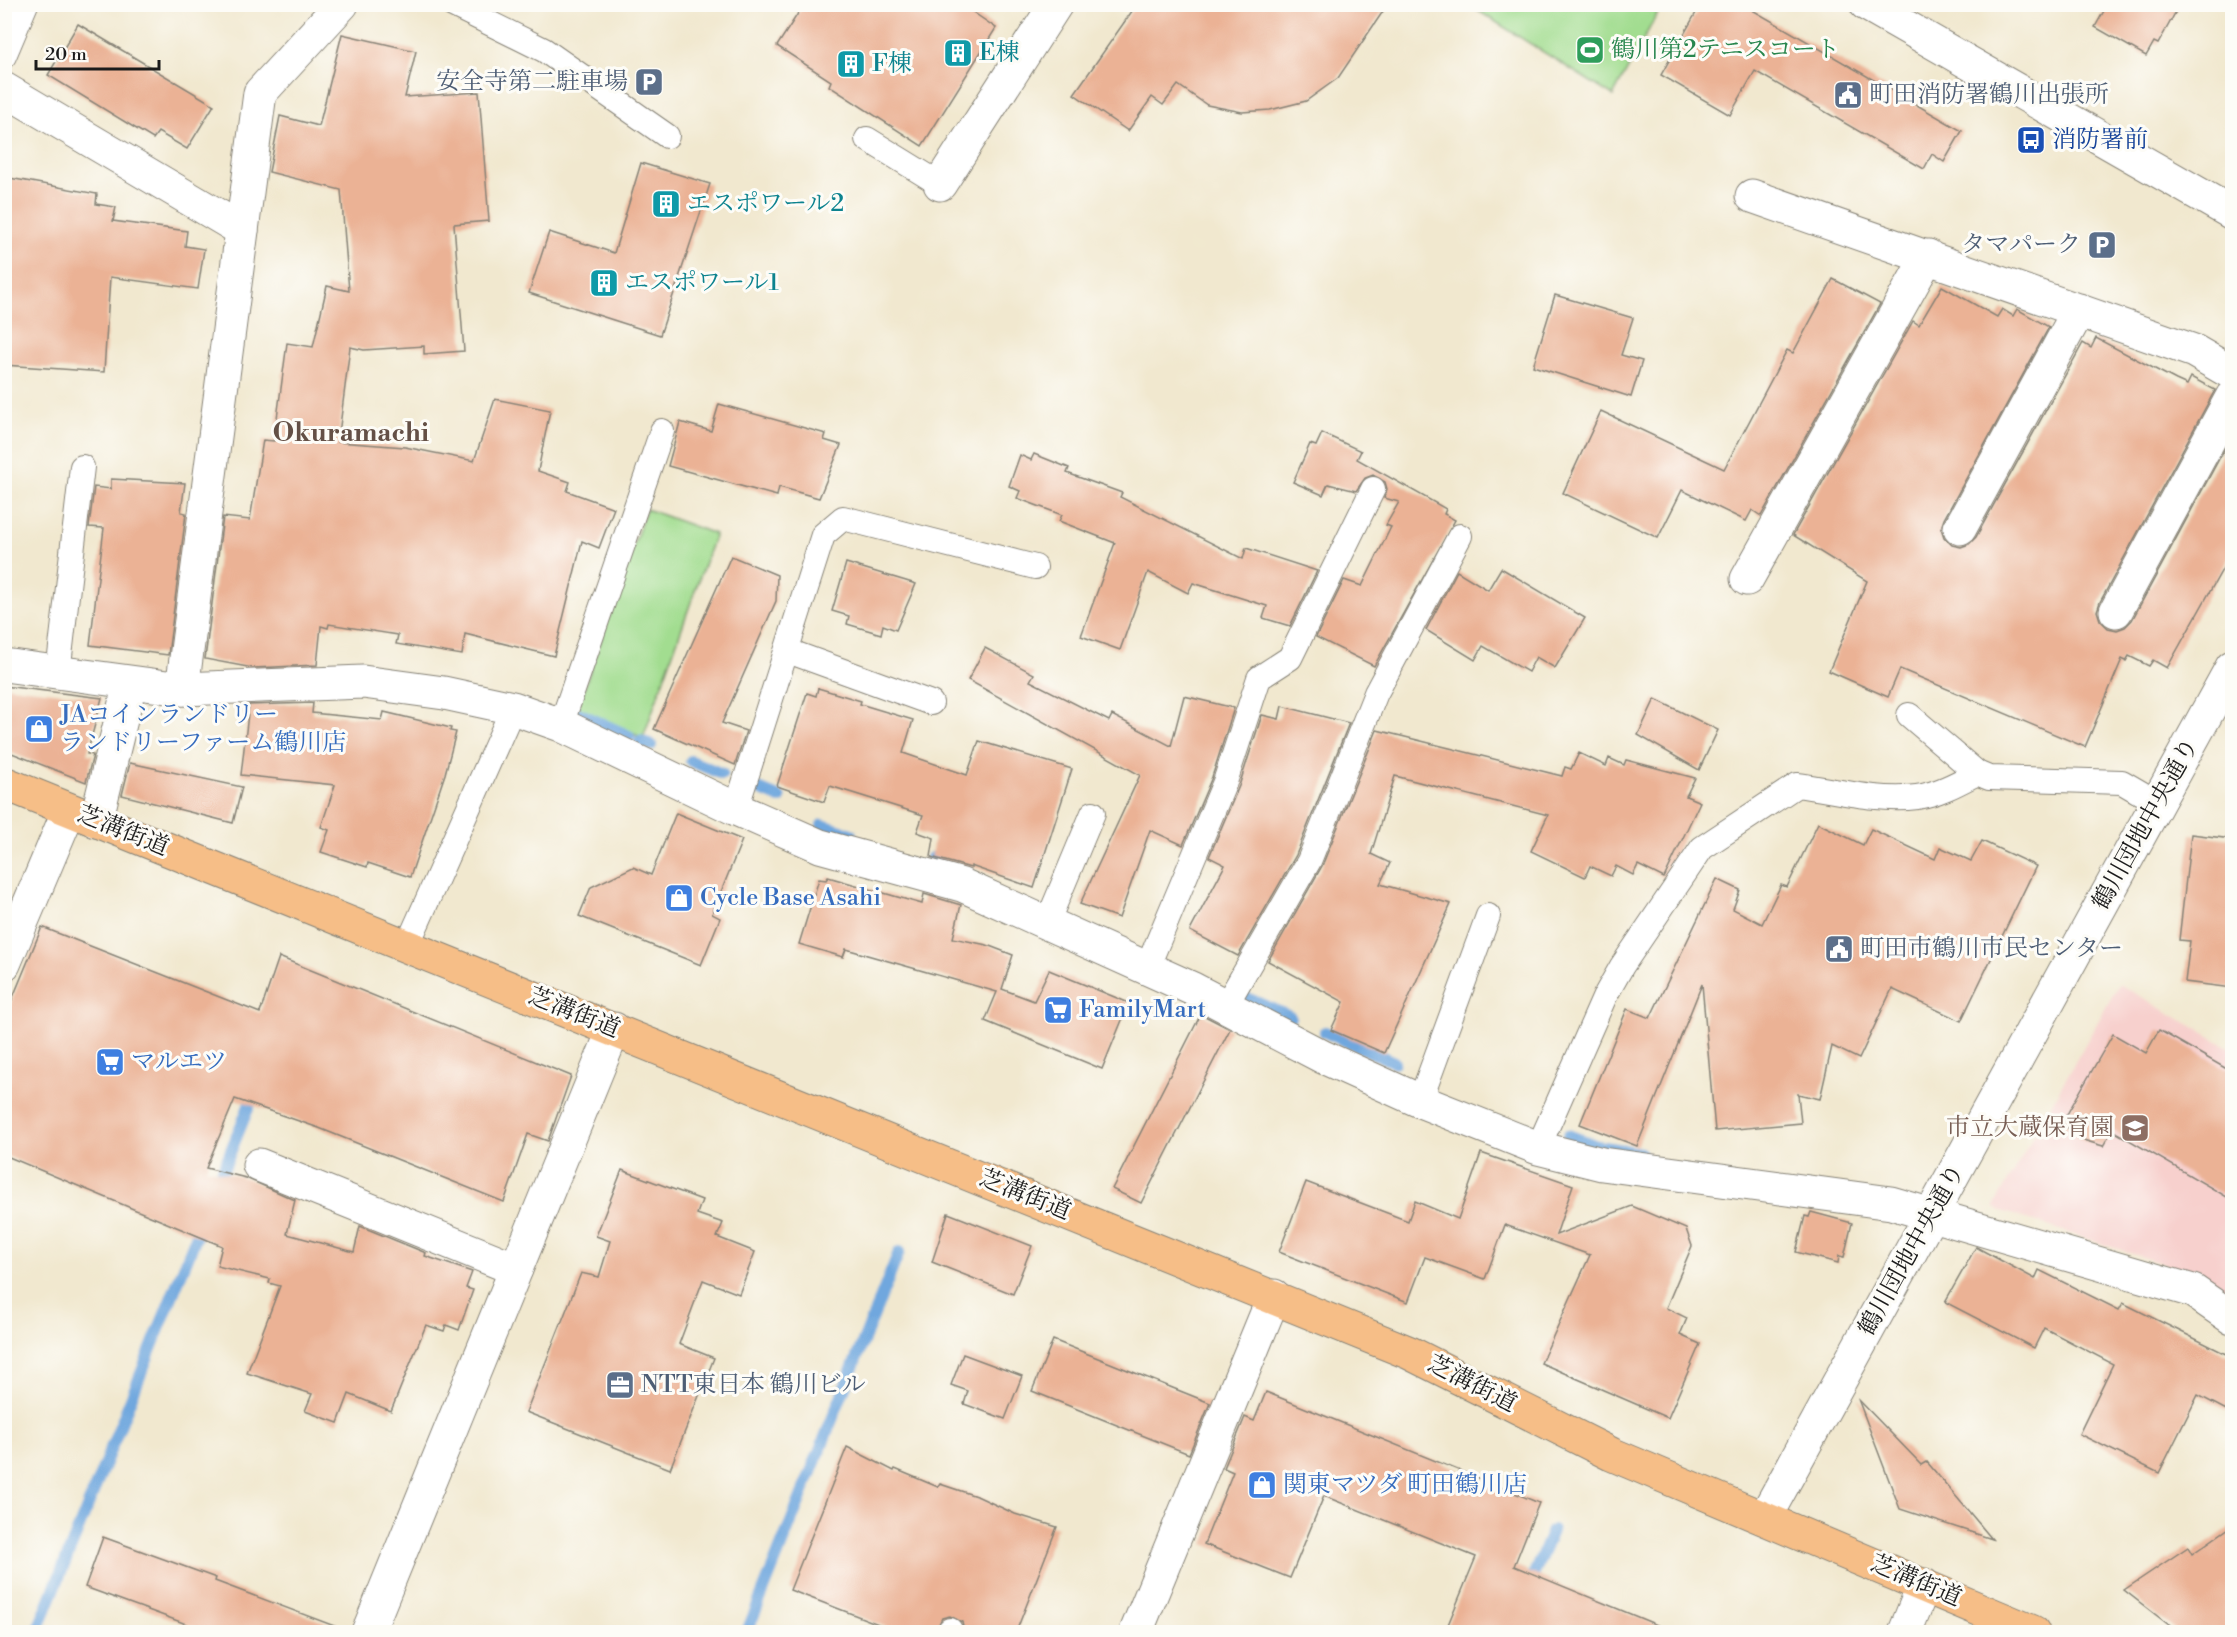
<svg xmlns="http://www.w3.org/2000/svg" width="2237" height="1637" font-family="'Libre Bodoni','Noto Serif JP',serif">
	<rect width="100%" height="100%" fill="#fdfcf7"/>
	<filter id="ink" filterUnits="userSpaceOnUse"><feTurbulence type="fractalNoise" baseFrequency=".0167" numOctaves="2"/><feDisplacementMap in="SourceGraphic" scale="12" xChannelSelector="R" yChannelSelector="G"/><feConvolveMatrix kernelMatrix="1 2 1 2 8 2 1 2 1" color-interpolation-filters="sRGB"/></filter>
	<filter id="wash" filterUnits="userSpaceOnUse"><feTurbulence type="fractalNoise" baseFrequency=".008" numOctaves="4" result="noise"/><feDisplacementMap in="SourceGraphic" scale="24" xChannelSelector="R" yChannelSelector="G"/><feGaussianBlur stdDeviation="1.35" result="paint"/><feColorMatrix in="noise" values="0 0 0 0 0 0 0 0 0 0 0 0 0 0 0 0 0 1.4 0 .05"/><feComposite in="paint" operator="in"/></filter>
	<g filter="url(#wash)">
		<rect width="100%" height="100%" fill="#f1e8cf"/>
		<!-- built -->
		<polygon fill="#f7d0cd" points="2119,984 2232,1049 2232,1295 2209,1279 1993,1208"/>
		<!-- green -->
		<g fill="#a2dd90" stroke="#5f7c56" stroke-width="1.5">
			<polygon points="1469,5 1662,4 1662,5 1613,96"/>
			<polygon points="646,509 715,534 643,738 577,709"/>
		</g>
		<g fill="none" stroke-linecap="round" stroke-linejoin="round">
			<!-- stream -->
			<g stroke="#70a7de" stroke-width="12">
				<polyline points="576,712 629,736"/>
				<polyline points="640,741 651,745"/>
				<polyline points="691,761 722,774"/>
				<polyline points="754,787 780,798"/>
				<polyline points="822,825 851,834"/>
				<polyline points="932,858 966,868"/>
				<polyline points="1242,996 1290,1017"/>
				<polyline points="1325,1032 1394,1062"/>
				<polyline points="1568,1135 1597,1146 1640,1153"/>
				<polyline points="216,1187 256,1089"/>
				<polyline points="1528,1588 1552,1531"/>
				<polyline points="37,1632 202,1222"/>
				<polyline points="747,1632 899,1252"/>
			</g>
		</g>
		<g id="blocks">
			<!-- building -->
			<g fill="#ebb295">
				<polygon points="804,4 961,4 996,28 922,146 829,86 831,81 777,46"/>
				<polygon points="1137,4 1388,4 1338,78 1306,101 1270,110 1242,112 1207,105 1178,85 1163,105 1152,97 1128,131 1074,94"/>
				<polygon points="1701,4 1742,4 1962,131 1944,162 1932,154 1924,169 1755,71 1730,115 1661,75"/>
				<polygon points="2098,4 2180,4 2158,44 2154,42 2146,56 2095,27 2105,9"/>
				<polygon points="78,24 214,105 187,149 158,132 153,139 48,75"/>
				<polygon points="342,34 416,51 405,97 479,92 489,221 454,224 464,351 424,354 424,346 364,350 350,347 338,442 405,447 474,461 495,399 550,410 538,471 570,482 567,491 614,508 599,548 582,541 554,656 465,634 462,655 396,644 398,635 329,624 328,628 321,626 317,665 253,668 205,659 223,517 250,520 263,440 274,441 287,343 313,347 327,286 349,291 341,190 269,172 280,116 319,126"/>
				<polygon points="641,163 710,184 660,335 529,293 549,232 614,253"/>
				<polygon points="4,177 97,194 96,204 116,207 113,221 187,231 185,246 204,249 198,289 110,277 104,372 4,365"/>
				<polygon points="1833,279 1880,304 1761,516 1752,510 1746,521 1682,490 1658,538 1563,493 1601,411 1724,469 1787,350 1793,353"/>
				<polygon points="1942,286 1997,317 2002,309 2013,316 2017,309 2049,327 1944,519 1941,528 1944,537 1952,545 1961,547 1969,544 1976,537 2083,343 2091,348 2096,338 2176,380 2187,385 2191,377 2215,390 2100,602 2097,611 2100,620 2108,628 2117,630 2125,627 2132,620 2232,435 2232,552 2167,668 2153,660 2149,666 2129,656 2126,661 2122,659 2085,747 1900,669 1888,697 1829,671 1867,581 1793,535 1913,321 1919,325"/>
				<polygon points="1555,295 1633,318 1621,355 1642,361 1631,397 1533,366"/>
				<polygon points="719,404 826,434 824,440 841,445 819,498 779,487 777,496 668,466 680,422 711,431"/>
				<polygon points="1322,433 1361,451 1357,459 1446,509 1444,514 1455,520 1374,666 1316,637 1344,580 1362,586 1391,527 1386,525 1399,502 1384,498 1387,489 1385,482 1373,475 1365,478 1356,491 1328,484 1323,495 1293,482 1310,444 1316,446"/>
				<polygon points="1034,454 1069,468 1067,473 1122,493 1120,497 1243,559 1246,548 1317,571 1290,626 1263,618 1267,606 1193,583 1188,593 1148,572 1120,650 1081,636 1115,543 1059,521 1062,515 1017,498 1020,491 1009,486 1020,455 1031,460"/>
				<polygon points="111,479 185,483 181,512 186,513 168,655 90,645 104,528 89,527 94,487 111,489"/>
				<polygon points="731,556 777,575 776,601 722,723 746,731 735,765 654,729"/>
				<polygon points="846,563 916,584 896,630 883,625 881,634 847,624 849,616 832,611"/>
				<polygon points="1501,568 1585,618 1555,668 1536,657 1528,672 1483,646 1475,660 1426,630 1457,571 1488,590"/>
				<polygon points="985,648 1034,674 1030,681 1109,721 1112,715 1171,746 1184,696 1234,708 1212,777 1183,845 1150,830 1119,918 1080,904 1140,775 968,680"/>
				<polygon points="4,686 102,698 87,754 93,755 86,782 4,750"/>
				<polygon points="818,688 861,701 860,704 913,720 903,753 967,775 979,741 1072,769 1034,888 971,866 971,868 931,857 934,838 917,832 923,815 830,786 824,802 777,786 807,693 816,696"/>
				<polygon points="1655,699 1718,730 1699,770 1638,735"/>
				<polygon points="313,703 312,713 382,720 384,712 451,728 450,731 456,732 445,774 410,877 368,863 367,867 321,852 329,830 321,827 335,785 241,775 249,705"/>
				<polygon points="1282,706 1349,723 1296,855 1238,956 1190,931 1225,865 1209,857 1239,786 1262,715 1279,719"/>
				<polygon points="1377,730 1562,776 1565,767 1571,769 1579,753 1606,766 1609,758 1624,765 1626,760 1695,778 1686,796 1700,802 1664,878 1638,865 1633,875 1616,866 1611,876 1590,866 1585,877 1531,851 1548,815 1395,776 1371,854 1390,863 1380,884 1451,904 1384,1053 1331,1030 1344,1002 1268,961 1322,866"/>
				<polygon points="130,763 242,787 233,823 122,795"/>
				<polygon points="676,813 742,840 712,914 720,918 701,965 579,916 591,887 633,867 651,875"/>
				<polygon points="1818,823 1863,845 1871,829 1935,859 1940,847 1971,861 1982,841 2036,866 1961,1021 1892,989 1859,1059 1832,1046 1820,1099 1798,1094 1801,1123 1715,1131 1702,984 1637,1146 1580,1124 1627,1009 1650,1018 1717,879 1740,890 1733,909 1762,924 1781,885 1787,887"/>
				<polygon points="2191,834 2232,839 2232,988 2185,982 2190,941 2179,940"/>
				<polygon points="828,877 922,904 924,894 961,905 953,938 987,945 1013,955 1002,989 1034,1001 1049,970 1129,1003 1102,1069 985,1021 997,992 846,949 843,957 799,944 819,879 826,880"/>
				<polygon points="42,927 260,1013 279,957 571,1076 548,1141 528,1134 504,1202 319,1128 235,1099 206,1168 246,1178 295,1200 287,1234 354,1252 360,1226 426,1253 425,1256 472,1272 466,1288 473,1290 459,1330 446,1325 444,1331 426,1325 391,1411 349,1394 338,1423 305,1411 312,1394 247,1373 280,1286 269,1283 270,1279 217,1266 222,1246 4,1155 4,1019"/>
				<polygon points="1201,1014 1230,1029 1141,1203 1112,1189"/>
				<polygon points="2159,1030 2232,1072 2232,1200 2112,1130 2103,1146 2080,1139 2062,1123 2113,1034 2146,1053"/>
				<polygon points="1481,1153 1573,1185 1556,1235 1632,1206 1686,1229 1692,1246 1666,1308 1687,1318 1680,1335 1700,1344 1668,1418 1541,1363 1590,1255 1505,1225 1485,1279 1425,1257 1408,1302 1279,1252 1306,1182 1408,1221 1415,1201 1458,1219"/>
				<polygon points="622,1170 702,1200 697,1214 723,1223 717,1237 755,1252 739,1294 703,1280 679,1344 714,1358 670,1469 526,1412 581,1273 599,1277 610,1241 596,1236"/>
				<polygon points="1811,1212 1852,1223 1844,1257 1839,1256 1838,1263 1796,1252 1805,1216 1809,1217"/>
				<polygon points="948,1213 1032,1246 1013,1294 932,1262"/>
				<polygon points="1976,1247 2035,1279 2039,1270 2119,1310 2123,1303 2232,1357 2232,1413 2198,1395 2159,1473 2079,1434 2113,1364 2044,1328 2034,1348 1945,1302"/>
				<polygon points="1053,1340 1210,1403 1189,1454 1032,1391"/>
				<polygon points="963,1354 1022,1376 1005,1419 964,1404 968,1391 951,1385"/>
				<polygon points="1266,1392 1539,1503 1514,1566 1674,1632 1445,1632 1476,1557 1324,1496 1290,1578 1204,1544 1233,1472 1224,1468 1245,1417 1254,1421"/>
				<polygon points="1858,1399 1922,1465 1927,1462 1992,1539 1900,1509"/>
				<polygon points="847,1447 894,1471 895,1469 938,1487 940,1484 979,1497 1015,1514 1057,1527 1016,1632 964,1632 962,1622 950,1616 942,1618 935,1632 899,1632 790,1590"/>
				<polygon points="2232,1526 2232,1632 2178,1632 2124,1590 2188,1547 2192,1554"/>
				<polygon points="103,1537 216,1578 215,1581 345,1630 345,1632 208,1632 85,1587"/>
			</g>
		</g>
	</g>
	<g filter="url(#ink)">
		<use href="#blocks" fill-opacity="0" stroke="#868276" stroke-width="1.5"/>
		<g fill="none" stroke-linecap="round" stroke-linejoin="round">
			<!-- service casing -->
			<g stroke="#868276" stroke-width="26">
				<g id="service">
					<polyline points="451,4 544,50 667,136"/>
					<polyline points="4,56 26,4"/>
					<polyline points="867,139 940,184"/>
					<polyline points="788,651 931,703"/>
					<polyline points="58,673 82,467"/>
					<polyline points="1909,715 1977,773 1989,778 2122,782 2158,803"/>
					<polyline points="561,725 662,431"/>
					<polyline points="736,809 823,535 843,518 1035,567"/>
					<polyline points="1047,923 1093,813"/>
					<polyline points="407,946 513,708"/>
					<polyline points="1147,968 1225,782 1259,678 1290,658 1373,489"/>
					<polyline points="1226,1005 1309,861 1376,693 1460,536"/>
					<polyline points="1420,1101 1488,916"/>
					<path d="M1538 1148 1605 996 1622 966 1702 848 1797 785C1835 790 1879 802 1917 797 1938 794 1958 783 1977 773"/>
					<polyline points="949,1632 950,1630"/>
				</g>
			</g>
			<!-- minor casing -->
			<g stroke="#868276" stroke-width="35">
				<g id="minor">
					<polyline points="4,89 242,230"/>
					<polyline points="940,184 1056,4"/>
					<polyline points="1752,196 2194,351 2232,373"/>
					<polyline points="1960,528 2079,310"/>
					<polyline points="1747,579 1928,256"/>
					<polyline points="2116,611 2232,397"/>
					<polyline points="4,665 182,689 363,682 444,693 513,708 561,725 736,809 820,846 962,885 1193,989 1323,1057 1420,1101 1538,1148 1602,1164 1891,1203 2193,1291 2232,1318"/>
					<polyline points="182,689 260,93 342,4"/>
					<polyline points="96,821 130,683"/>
					<polyline points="4,964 69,810"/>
					<polyline points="259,1165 516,1269"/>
					<polyline points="368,1632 614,1029"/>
					<polyline points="1136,1632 1274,1296"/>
				</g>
			</g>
			<!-- tertiary casing -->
			<g stroke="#868276" stroke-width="35">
				<g id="tertiary">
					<polyline points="1866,4 2232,213"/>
					<polyline points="1765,1517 2232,667"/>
					<polyline points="1905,1632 1924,1585"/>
				</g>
			</g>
			<!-- primary casing -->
			<g stroke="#868276" stroke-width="35">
				<polyline id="primary" points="4,783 1410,1353 1611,1454 2033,1632"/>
			</g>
			<!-- service -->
			<use href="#service" stroke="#fff" stroke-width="24"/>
			<!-- minor -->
			<use href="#minor" stroke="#fff" stroke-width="33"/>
			<!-- tertiary -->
			<use href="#tertiary" stroke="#fff" stroke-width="33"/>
			<!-- primary -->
			<use href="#primary" stroke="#f6be87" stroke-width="33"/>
		</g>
	</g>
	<!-- icons -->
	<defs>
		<g id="stadium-square" transform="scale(1.5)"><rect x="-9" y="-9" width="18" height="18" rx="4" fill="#2e9e5b" stroke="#fdfcf7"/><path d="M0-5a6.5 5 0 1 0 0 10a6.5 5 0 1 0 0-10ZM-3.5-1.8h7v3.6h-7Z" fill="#fff"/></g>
		<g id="building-square" transform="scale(1.5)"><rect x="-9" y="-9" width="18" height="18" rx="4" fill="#0f9aa8" stroke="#fdfcf7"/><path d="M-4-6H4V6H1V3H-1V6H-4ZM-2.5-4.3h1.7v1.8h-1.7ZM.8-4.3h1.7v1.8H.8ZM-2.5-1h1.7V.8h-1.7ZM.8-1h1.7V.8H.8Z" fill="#fff"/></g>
		<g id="parking-square" transform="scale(1.5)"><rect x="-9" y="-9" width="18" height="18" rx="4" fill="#5c6f8a" stroke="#fdfcf7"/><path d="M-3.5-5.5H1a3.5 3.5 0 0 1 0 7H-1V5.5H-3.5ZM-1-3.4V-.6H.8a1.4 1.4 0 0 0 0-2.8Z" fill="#fff"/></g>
		<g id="civic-square" transform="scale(1.5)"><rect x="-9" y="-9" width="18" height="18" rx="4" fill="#5c6f8a" stroke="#fdfcf7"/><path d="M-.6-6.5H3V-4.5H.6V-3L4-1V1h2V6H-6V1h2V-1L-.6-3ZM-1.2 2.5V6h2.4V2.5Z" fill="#fff"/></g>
		<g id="bus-square" transform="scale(1.5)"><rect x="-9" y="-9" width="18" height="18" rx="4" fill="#1a4fb4" stroke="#fdfcf7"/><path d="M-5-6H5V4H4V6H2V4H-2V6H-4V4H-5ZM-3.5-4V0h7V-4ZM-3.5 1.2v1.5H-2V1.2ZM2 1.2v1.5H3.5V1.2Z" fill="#fff"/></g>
		<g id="shop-square" transform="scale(1.5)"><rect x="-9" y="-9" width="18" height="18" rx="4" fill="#3f7fe0" stroke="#fdfcf7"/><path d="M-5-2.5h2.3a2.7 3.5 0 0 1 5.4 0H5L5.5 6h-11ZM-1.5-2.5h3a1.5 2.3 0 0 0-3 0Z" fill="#fff"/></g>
		<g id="supermarket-square" transform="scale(1.5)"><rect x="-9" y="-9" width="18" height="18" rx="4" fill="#3f7fe0" stroke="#fdfcf7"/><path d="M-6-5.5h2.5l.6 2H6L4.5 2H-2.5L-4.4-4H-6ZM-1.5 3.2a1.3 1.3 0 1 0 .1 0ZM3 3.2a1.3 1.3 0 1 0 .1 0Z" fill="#fff"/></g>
		<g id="school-square" transform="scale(1.5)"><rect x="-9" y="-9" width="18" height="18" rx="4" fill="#8d6e63" stroke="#fdfcf7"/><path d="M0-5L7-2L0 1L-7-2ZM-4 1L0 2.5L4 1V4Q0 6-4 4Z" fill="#fff"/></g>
		<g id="office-square" transform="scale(1.5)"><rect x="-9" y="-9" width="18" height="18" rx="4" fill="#5c6f8a" stroke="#fdfcf7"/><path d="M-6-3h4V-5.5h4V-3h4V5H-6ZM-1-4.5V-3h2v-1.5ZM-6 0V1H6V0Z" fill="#fff"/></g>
	</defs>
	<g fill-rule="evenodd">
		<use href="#stadium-square" x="1590" y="50"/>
		<use href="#building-square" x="958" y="53"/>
		<use href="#building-square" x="851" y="64"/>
		<use href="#parking-square" x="649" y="82"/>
		<use href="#civic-square" x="1848" y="95"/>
		<use href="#bus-square" x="2031" y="140"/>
		<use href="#building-square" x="666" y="204"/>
		<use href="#parking-square" x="2102" y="245"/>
		<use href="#building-square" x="604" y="283"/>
		<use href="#shop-square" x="39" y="729"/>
		<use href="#shop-square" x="679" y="898"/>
		<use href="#civic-square" x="1839" y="949"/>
		<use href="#supermarket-square" x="1058" y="1010"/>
		<use href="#supermarket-square" x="110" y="1062"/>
		<use href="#school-square" x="2135" y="1128"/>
		<use href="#office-square" x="620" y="1385"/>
		<use href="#shop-square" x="1262" y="1485"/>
	</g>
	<g text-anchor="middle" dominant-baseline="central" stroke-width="6" stroke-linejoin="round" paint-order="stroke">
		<!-- leisure labels -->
		<g font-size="24" fill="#27864d" stroke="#fdfcf7" text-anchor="start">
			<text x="1611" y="50">鶴川第2テニスコート</text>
		</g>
		<!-- culture labels -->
		<g font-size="24" fill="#0d838f" stroke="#fdfcf7" text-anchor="start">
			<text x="979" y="53">E棟</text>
			<text x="872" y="64">F棟</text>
			<text x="687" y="204">エスポワール2</text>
			<text x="625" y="283">エスポワール1</text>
		</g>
		<!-- service labels -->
		<g font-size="24" fill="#4e5e75" stroke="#fdfcf7" text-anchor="start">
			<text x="628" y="82" text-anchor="end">安全寺第二駐車場</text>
			<text x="1869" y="95">町田消防署鶴川出張所</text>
			<text x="2081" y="245" text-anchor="end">タマパーク</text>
			<text x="1860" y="949">町田市鶴川市民センター</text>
			<text x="641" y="1385">NTT東日本 鶴川ビル</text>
		</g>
		<!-- transit labels -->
		<g font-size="24" fill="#164399" stroke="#fdfcf7" text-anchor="start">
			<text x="2052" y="140">消防署前</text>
		</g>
		<!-- shop labels -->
		<g font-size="24" fill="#366cbe" stroke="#fdfcf7" text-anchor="start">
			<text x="60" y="715">JAコインランドリー<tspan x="60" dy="28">ランドリーファーム鶴川店</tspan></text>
			<text x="700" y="898">Cycle Base Asahi</text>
			<text x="1079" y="1010">FamilyMart</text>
			<text x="131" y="1062">マルエツ</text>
			<text x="1283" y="1485">関東マツダ 町田鶴川店</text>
		</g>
		<!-- street labels -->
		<g font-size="24" fill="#1c1c1c" stroke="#fdfcf7">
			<text transform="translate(2146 824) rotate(-61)">鶴川団地中央通り</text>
			<text transform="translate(123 831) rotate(22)">芝溝街道</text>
			<text transform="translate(574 1013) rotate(22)">芝溝街道</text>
			<text transform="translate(1025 1195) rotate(22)">芝溝街道</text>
			<text transform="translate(1912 1250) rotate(-61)">鶴川団地中央通り</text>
			<text transform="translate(1472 1384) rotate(27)">芝溝街道</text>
			<text transform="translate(1916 1581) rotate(23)">芝溝街道</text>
		</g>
		<!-- education labels -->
		<g font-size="24" fill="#785e54" stroke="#fdfcf7" text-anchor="end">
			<text x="2114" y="1128">市立大蔵保育園</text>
		</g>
		<!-- neighbourhood labels -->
		<g font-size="26" font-weight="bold" fill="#645046" stroke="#fdfcf7">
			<text x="351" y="433">Okuramachi</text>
		</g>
	</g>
	<!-- margin -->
	<rect width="2237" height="1637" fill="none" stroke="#fdfcf7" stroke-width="24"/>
	<!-- scale -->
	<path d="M36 60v9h123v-9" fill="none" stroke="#1c1c1c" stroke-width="3"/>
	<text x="45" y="60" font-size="18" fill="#1c1c1c" stroke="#fdfcf7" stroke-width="4.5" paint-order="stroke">20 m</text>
</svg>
